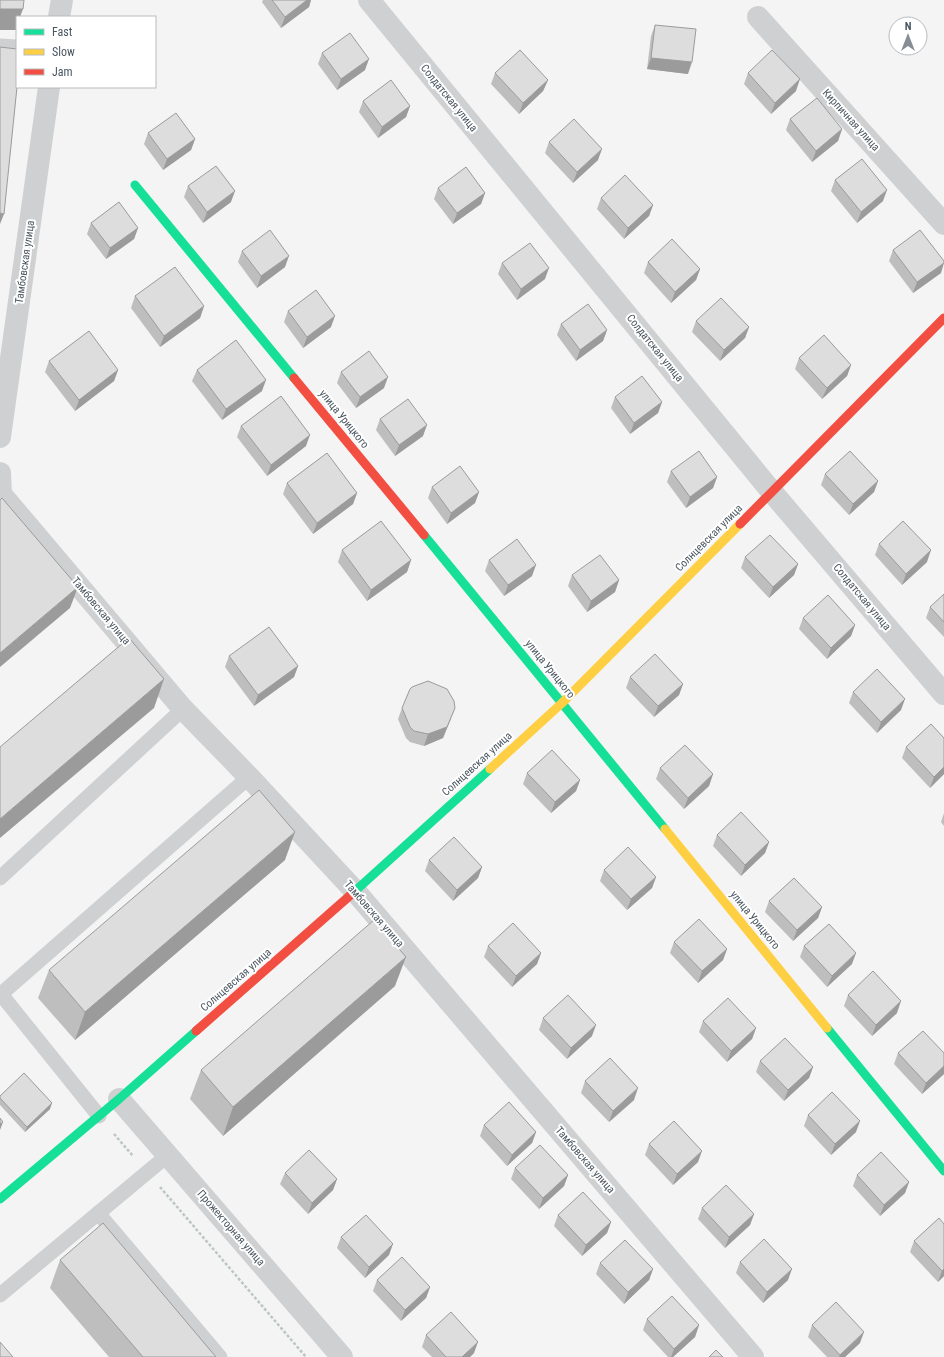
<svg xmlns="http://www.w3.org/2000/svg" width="944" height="1357" font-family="'Roboto Condensed',sans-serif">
	<rect width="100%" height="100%" fill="#f4f4f4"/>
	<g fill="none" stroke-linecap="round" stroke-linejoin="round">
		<!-- path -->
		<g stroke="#bcc7c4" stroke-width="2.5" stroke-dasharray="3 2" stroke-linecap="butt">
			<polyline points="114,1134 133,1156"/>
			<polyline points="160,1187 306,1357"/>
		</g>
		<!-- lane -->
		<g stroke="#ced0d2" stroke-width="15">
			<polyline points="0,46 17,47"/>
			<polyline points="0,878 183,709"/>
			<polyline points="0,993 99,1116"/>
			<polyline points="1,994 249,777"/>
			<polyline points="98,1213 220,1357"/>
			<polyline points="0,1295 168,1155"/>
		</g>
		<!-- street -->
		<g stroke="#ced0d2" stroke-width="22">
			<polyline points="369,0 772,492 944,694"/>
			<polyline points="59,17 62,0"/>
			<polyline points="758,17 944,224"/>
			<polyline points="0,437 49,87"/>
			<polyline points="0,473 1,494 183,709 249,777 355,891 753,1357"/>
			<polyline points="119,1099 342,1357"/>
		</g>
		<!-- fast -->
		<g stroke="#16e098" stroke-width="9">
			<polyline points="135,185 294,378"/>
			<polyline points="424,535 665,829"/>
			<polyline points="354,892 490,769"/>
			<polyline points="827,1028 944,1171"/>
			<polyline points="0,1199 119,1099 196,1031"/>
		</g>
		<!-- slow -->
		<g stroke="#ffcf43" stroke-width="9">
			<polyline points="490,769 562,703 740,524"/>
			<polyline points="665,829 827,1028"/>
		</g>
		<!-- jam -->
		<g stroke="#f24e42" stroke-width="9">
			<polyline points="294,378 424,535"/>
			<polyline points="740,524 944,318"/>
			<polyline points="196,1031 354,892"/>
		</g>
	</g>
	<!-- wall -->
	<g fill="#bebebf">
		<polygon points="263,0 311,0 309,7 281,28 262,2"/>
		<polygon points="655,25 688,74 647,69 651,36"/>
		<polygon points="322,53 365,70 337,90 318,64"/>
		<polygon points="495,73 548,80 543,91 519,114 491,84"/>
		<polygon points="748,73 796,91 771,114 744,84"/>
		<polygon points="363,101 410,106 406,117 378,138 359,112"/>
		<polygon points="790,119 842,129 838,141 812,162 786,130"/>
		<polygon points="148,133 195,139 191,150 163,170 144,144"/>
		<polygon points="549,142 598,160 573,183 545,153"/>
		<polygon points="835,180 883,201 857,223 831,191"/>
		<polygon points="188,186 231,202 203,223 184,197"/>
		<polygon points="438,188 485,193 481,204 453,224 434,199"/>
		<polygon points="601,198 653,205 649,216 624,239 597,209"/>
		<polygon points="91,223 138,228 134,239 106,259 87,234"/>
		<polygon points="893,250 941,273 913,293 889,261"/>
		<polygon points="242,251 285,267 257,288 238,262"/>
		<polygon points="648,262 700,269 696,280 671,303 644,273"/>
		<polygon points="502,263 545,279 517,300 498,274"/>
		<polygon points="135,296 204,306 200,318 160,347 131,308"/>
		<polygon points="288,311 331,327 303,348 284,322"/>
		<polygon points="696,321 749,327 745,338 720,361 692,332"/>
		<polygon points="561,324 607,330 603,341 576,361 557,335"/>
		<polygon points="799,358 851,365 847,376 822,399 795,369"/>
		<polygon points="49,361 118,370 114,381 75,411 45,372"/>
		<polygon points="197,370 262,391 222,420 192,381"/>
		<polygon points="341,372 384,388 356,408 337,383"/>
		<polygon points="615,397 662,402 658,413 630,434 611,408"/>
		<polygon points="380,419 423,436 395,456 376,430"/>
		<polygon points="241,426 306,446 267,476 237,437"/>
		<polygon points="671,471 717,477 713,488 686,508 667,482"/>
		<polygon points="825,474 878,481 874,492 849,515 821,485"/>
		<polygon points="287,483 357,493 353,504 313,534 283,494"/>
		<polygon points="432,487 479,492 475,503 447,524 428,498"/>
		<polygon points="879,544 927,562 902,585 875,555"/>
		<polygon points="342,550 411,560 407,572 367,601 338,562"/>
		<polygon points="745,557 798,564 794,575 769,598 741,568"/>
		<polygon points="489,560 532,576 504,596 485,571"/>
		<polygon points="572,575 619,580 615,592 587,612 568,586"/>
		<polygon points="944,594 944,637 926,618 930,607"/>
		<polygon points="803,618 855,625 851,636 827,659 799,629"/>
		<polygon points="229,656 298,666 294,677 254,706 225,667"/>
		<polygon points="630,677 683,684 679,695 654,717 626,688"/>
		<polygon points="853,692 901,710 877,733 849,703"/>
		<polygon points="402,708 451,719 443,738 424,746 410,742 406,738 398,719"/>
		<polygon points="906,747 944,774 930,788 902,758"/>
		<polygon points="660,768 713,774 709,786 684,809 656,779"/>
		<polygon points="527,773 580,780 576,791 551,813 523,784"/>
		<polygon points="944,813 944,826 941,822"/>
		<polygon points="717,835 769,842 765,853 741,876 713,846"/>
		<polygon points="285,860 75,1040 38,998 49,970"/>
		<polygon points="429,860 482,867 478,878 453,901 425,871"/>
		<polygon points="604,870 656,877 652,888 627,910 600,881"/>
		<polygon points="769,901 822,907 818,918 793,941 765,912"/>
		<polygon points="674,942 727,949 723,960 698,983 670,953"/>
		<polygon points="488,946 541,953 537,964 512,987 484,957"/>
		<polygon points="804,946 852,964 827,987 800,957"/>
		<polygon points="395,986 223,1136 190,1099 201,1070"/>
		<polygon points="848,995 897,1013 872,1036 844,1006"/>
		<polygon points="543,1018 592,1036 567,1059 539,1030"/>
		<polygon points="703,1021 756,1028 752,1039 727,1062 699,1032"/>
		<polygon points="898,1053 944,1053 944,1074 922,1094 894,1064"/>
		<polygon points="760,1061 813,1067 809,1078 784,1101 756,1072"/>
		<polygon points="585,1081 634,1100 609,1122 581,1093"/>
		<polygon points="0,1096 50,1109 25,1132 0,1105"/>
		<polygon points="808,1115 856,1132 831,1155 804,1126"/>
		<polygon points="484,1125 536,1132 532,1143 507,1166 480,1136"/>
		<polygon points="649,1144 698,1162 673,1185 645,1155"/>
		<polygon points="515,1168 568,1175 564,1186 539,1209 511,1179"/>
		<polygon points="285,1173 337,1179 333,1190 308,1214 280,1184"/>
		<polygon points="857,1175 909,1182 905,1193 880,1216 853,1186"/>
		<polygon points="702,1208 754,1214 750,1225 725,1248 698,1219"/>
		<polygon points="558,1215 611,1222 607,1233 582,1256 554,1226"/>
		<polygon points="939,1218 944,1276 938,1282 910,1252 914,1241"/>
		<polygon points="341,1237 389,1255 365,1278 337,1248"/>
		<polygon points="60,1260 216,1357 109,1357 50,1288"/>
		<polygon points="740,1262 788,1280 763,1303 736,1273"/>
		<polygon points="600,1263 653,1269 649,1280 624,1304 596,1274"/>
		<polygon points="377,1280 430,1287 426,1298 401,1321 373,1291"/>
		<polygon points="647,1319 699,1325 695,1337 673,1357 668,1357 643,1330"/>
		<polygon points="812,1325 860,1343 845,1357 827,1357 808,1337"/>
		<polygon points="426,1335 474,1353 470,1357 432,1357 422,1347"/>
	</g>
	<!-- shaded-wall -->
	<g fill="#9b9b9b">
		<polygon points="307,0 311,0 309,7 281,28 285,17"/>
		<polygon points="0,9 23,9 20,17 17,17 17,26 16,30 0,30"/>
		<polygon points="651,58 692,62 688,74 647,69"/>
		<polygon points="369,59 365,70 337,90 341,79"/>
		<polygon points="800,79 796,91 771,114 775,103"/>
		<polygon points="548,80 543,91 519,114 523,103"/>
		<polygon points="410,106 406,117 378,138 382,127"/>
		<polygon points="842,129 838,141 812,162 816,151"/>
		<polygon points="195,139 191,150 163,170 167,159"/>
		<polygon points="602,149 598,160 573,183 577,172"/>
		<polygon points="887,190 883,201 857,223 861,212"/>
		<polygon points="235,191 231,202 203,223 207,212"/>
		<polygon points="485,193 481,204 453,224 457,213"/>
		<polygon points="653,205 649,216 624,239 628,228"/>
		<polygon points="0,213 4,214 0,224"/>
		<polygon points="138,228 134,239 106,259 110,248"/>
		<polygon points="289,256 285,267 257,288 261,276"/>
		<polygon points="944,263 941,273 913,293 917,282"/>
		<polygon points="549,268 545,279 517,300 521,289"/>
		<polygon points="700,269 696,280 671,303 675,292"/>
		<polygon points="204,306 200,318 160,347 164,336"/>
		<polygon points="335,316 331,327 303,348 307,337"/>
		<polygon points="749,327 745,338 720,361 724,350"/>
		<polygon points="607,330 603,341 576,361 580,350"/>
		<polygon points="851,365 847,376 822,399 827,388"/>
		<polygon points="118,370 114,381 75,411 79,400"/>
		<polygon points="388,377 384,388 356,408 360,397"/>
		<polygon points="266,380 262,391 222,420 226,409"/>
		<polygon points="662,402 658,413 630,434 634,423"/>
		<polygon points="427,425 423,436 395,456 399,445"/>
		<polygon points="310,435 306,446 267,476 271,465"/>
		<polygon points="717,477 713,488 686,508 690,497"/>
		<polygon points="878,481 874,492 849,515 853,504"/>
		<polygon points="479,492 475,503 447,524 451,513"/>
		<polygon points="357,493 353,504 313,534 317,523"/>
		<polygon points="931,550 927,562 902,585 906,574"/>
		<polygon points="411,560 407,572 367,601 371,590"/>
		<polygon points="798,564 794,575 769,598 773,587"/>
		<polygon points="536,565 532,576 504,596 508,585"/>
		<polygon points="619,580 615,592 587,612 591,601"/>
		<polygon points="78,587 70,608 0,667 0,653"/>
		<polygon points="855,625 851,636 827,659 831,648"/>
		<polygon points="298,666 294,677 254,706 258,695"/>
		<polygon points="164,679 154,708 0,838 0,819"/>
		<polygon points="683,684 679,695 654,717 658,706"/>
		<polygon points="905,699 901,710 877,733 881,722"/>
		<polygon points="455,708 443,738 424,746 428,734"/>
		<polygon points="944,767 944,774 930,788 934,777"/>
		<polygon points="713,774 709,786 684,809 688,798"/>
		<polygon points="580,780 576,791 551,813 555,802"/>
		<polygon points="295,832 285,860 75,1040 85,1012"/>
		<polygon points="769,842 765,853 741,876 745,865"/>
		<polygon points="482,867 478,878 453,901 457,890"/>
		<polygon points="656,877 652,888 627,910 631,899"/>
		<polygon points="822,907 818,918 793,941 797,930"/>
		<polygon points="727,949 723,960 698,983 702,971"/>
		<polygon points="541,953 537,964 512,987 516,976"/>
		<polygon points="856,953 852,964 827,987 832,976"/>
		<polygon points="406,957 395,986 223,1136 233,1107"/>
		<polygon points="901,1001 897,1013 872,1036 876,1025"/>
		<polygon points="596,1025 592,1036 567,1059 571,1048"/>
		<polygon points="756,1028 752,1039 727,1062 731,1051"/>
		<polygon points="944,1066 944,1074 922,1094 926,1083"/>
		<polygon points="813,1067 809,1078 784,1101 788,1090"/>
		<polygon points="638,1088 634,1100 609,1122 613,1111"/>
		<polygon points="52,1103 50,1109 25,1132 27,1127"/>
		<polygon points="860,1121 856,1132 831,1155 835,1144"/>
		<polygon points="3,1122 0,1130 0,1124"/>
		<polygon points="536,1132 532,1143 507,1166 512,1155"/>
		<polygon points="702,1151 698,1162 673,1185 677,1174"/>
		<polygon points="568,1175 564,1186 539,1209 543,1198"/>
		<polygon points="337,1179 333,1190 308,1214 312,1203"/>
		<polygon points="909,1182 905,1193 880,1216 884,1205"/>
		<polygon points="754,1214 750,1225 725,1248 729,1237"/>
		<polygon points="611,1222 607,1233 582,1256 586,1245"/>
		<polygon points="393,1244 389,1255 365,1278 369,1267"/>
		<polygon points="653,1269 649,1280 624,1304 628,1292"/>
		<polygon points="792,1269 788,1280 763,1303 767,1292"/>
		<polygon points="944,1269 944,1276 938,1282 942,1271"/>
		<polygon points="430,1287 426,1298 401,1321 405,1310"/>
		<polygon points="699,1325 695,1337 673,1357 671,1357 674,1349"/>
		<polygon points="864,1332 860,1343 845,1357 839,1357 840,1355"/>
		<polygon points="478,1342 474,1353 470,1357 462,1357"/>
	</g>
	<!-- building -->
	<g fill="#ddddde" stroke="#9b9b9b">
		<polygon points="0,0 24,0 23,9 0,9"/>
		<polygon points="272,0 307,0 285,17"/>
		<polygon points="655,25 696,29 692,62 651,58"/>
		<polygon points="350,33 369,59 341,79 322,53"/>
		<polygon points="0,47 17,49 17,87 4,214 0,213"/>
		<polygon points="520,50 548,80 523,103 495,73"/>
		<polygon points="772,50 800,79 775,103 748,73"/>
		<polygon points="391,80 410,106 382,127 363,101"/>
		<polygon points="817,98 842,129 816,151 790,119"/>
		<polygon points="176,113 195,139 167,159 148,133"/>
		<polygon points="574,119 602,149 577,172 549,142"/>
		<polygon points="862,159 887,190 861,212 835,180"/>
		<polygon points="216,166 235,191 207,212 188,186"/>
		<polygon points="466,167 485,193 457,213 438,188"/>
		<polygon points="625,175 653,205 628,228 601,198"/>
		<polygon points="119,202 138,228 110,248 91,223"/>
		<polygon points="270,230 289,256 261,276 242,251"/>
		<polygon points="920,230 944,261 944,263 917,282 893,250"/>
		<polygon points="672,239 700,269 675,292 648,262"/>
		<polygon points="530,243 549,268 521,289 502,263"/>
		<polygon points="175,267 204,306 164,336 135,296"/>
		<polygon points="316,290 335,316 307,337 288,311"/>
		<polygon points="721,298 749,327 724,350 696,321"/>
		<polygon points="588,304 607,330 580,350 561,324"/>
		<polygon points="89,331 118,370 79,400 49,361"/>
		<polygon points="824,335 851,365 827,388 799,358"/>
		<polygon points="236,340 266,380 226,409 197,370"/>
		<polygon points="369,351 388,377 360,397 341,372"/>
		<polygon points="642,376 662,402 634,423 615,397"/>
		<polygon points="281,396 310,435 271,465 241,426"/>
		<polygon points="408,399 427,425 399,445 380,419"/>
		<polygon points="699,451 717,477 690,497 671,471"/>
		<polygon points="850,451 878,481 853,504 825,474"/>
		<polygon points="327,453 357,493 317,523 287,483"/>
		<polygon points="460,466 479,492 451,513 432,487"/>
		<polygon points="2,498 78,587 0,653 0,500"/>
		<polygon points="381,521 411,560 371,590 342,550"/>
		<polygon points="903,521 931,550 906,574 879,544"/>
		<polygon points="770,535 798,564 773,587 745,557"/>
		<polygon points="517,539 536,565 508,585 489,560"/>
		<polygon points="600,555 619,580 591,601 572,575"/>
		<polygon points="944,594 944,622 930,607"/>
		<polygon points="828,595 855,625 831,648 803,618"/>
		<polygon points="269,627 298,666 258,695 229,656"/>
		<polygon points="129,638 164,679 0,819 0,747"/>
		<polygon points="655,654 683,684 658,706 630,677"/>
		<polygon points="877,669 905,699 881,722 853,692"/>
		<polygon points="428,681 447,689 454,701 455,708 447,727 428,734 414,731 410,727 402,708 410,689 412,687"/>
		<polygon points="931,724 944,738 944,767 934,777 906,747"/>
		<polygon points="685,745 713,774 688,798 660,768"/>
		<polygon points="552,750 580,780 555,802 527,773"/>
		<polygon points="259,790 295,832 85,1012 49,970"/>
		<polygon points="741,812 769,842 745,865 717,835"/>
		<polygon points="454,837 482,867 457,890 429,860"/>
		<polygon points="628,847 656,877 631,899 604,870"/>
		<polygon points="794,878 822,907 797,930 769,901"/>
		<polygon points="699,919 727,949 702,971 674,942"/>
		<polygon points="374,920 406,957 233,1107 201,1070"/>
		<polygon points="513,923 541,953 516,976 488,946"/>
		<polygon points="829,924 856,953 832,976 804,946"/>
		<polygon points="873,971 901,1001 876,1025 848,995"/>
		<polygon points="568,995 596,1025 571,1048 543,1018"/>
		<polygon points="728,998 756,1028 731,1051 703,1021"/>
		<polygon points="923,1031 944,1053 944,1066 926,1083 898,1053"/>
		<polygon points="785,1038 813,1067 788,1090 760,1061"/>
		<polygon points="610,1058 638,1088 613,1111 585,1081"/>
		<polygon points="24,1073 52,1103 27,1127 0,1098 0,1096"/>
		<polygon points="832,1092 860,1121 835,1144 808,1115"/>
		<polygon points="509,1102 536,1132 512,1155 484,1125"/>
		<polygon points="0,1118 3,1122 0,1124"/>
		<polygon points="674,1121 702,1151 677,1174 649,1144"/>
		<polygon points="540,1145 568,1175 543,1198 515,1168"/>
		<polygon points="309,1150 337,1179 312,1203 285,1173"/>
		<polygon points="881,1152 909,1182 884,1205 857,1175"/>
		<polygon points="726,1185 754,1214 729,1237 702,1208"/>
		<polygon points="583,1192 611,1222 586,1245 558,1215"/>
		<polygon points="366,1215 393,1244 369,1267 341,1237"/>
		<polygon points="939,1218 944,1224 944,1269 942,1271 914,1241"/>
		<polygon points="103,1223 216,1357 143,1357 60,1260"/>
		<polygon points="764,1239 792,1269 767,1292 740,1262"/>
		<polygon points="625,1240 653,1269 628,1292 600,1263"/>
		<polygon points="402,1257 430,1287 405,1310 377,1280"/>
		<polygon points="672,1296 699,1325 674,1349 647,1319"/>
		<polygon points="836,1302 864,1332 840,1355 812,1325"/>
		<polygon points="451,1312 478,1342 462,1357 446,1357 426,1335"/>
		<polygon points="0,1342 13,1357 0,1357"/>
		<polygon points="716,1350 723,1357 709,1357"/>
	</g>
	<g text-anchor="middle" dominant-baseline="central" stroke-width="4" stroke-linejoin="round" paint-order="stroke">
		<!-- street labels -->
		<g font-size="11" fill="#4a5661" stroke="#fff">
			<text transform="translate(449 98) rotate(51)">Солдатская улица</text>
			<text transform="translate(851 120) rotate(48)">Кирпичная улица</text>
			<text transform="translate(25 262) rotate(-82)">Тамбовская улица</text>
			<text transform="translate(655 348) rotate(51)">Солдатская улица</text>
			<text transform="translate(344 419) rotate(51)">улица Урицкого</text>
			<text transform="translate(709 538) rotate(-45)">Солнцевская улица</text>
			<text transform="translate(862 597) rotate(50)">Солдатская улица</text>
			<text transform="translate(101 611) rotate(50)">Тамбовская улица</text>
			<text transform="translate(550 669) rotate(51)">улица Урицкого</text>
			<text transform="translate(477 764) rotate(-42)">Солнцевская улица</text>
			<text transform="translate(374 914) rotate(49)">Тамбовская улица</text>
			<text transform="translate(755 920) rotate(51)">улица Урицкого</text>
			<text transform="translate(236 980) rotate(-41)">Солнцевская улица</text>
			<text transform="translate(585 1160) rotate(49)">Тамбовская улица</text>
			<text transform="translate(231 1228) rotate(49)">Прожекторная улица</text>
		</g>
	</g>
	<!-- legend -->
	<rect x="16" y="16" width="140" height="72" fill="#ffffff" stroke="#b7bbc0"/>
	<rect x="24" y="29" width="20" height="6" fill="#16e098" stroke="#b7bbc0"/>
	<text x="52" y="36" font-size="12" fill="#4a5661">Fast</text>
	<rect x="24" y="49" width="20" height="6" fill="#ffcf43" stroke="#b7bbc0"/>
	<text x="52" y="56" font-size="12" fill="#4a5661">Slow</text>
	<rect x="24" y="69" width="20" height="6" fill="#f24e42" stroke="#b7bbc0"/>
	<text x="52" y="76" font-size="12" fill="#4a5661">Jam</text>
	<!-- north arrow -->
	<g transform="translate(908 36)"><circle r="19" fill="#ffffff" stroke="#b7bbc0"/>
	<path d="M0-3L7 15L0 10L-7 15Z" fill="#868d94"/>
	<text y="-6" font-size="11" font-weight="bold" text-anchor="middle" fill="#4a5661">N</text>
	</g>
</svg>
